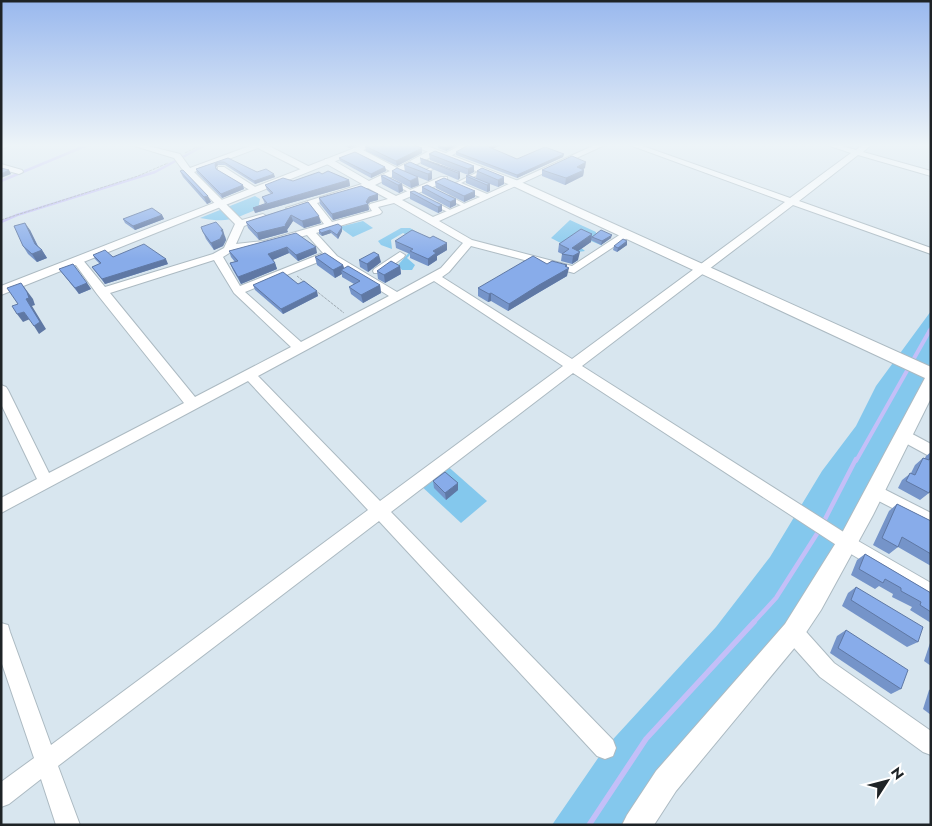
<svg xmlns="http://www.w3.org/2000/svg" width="932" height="826" font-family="Jost,sans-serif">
	<rect width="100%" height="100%" fill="#d8e6ef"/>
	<!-- green -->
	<g fill="#84c8ed">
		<path d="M255 196 260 199 258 209C231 220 229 223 200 218Z"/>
		<polygon points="570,220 596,232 596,237 603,246 579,236 573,241 585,251 578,252 551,238"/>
		<polygon points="363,221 373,228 353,237 339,227"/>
		<polygon points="401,228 410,228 432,241 413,252 407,258 415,265 412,270 402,270 398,265 419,241 403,233 391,240 392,249 381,245 378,241"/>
		<polygon points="931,311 931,383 845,546 630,825 552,825 605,748 716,627 770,557 822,471 856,426 876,386"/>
		<polygon points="444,463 487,501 461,523 418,483"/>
	</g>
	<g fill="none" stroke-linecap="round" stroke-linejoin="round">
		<!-- stream-far4 -->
		<g stroke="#c4bff8" stroke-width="2.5">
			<polyline points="1,181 90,144"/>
			<polyline points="1,222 17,215 155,172 207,144"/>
		</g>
		<!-- stream-far3 -->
		<polyline stroke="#c4bff8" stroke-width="3" points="929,331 931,328"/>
		<!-- stream-far2 -->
		<polyline stroke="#c4bff8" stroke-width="4" points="856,461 930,330"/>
		<!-- stream-far1 -->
		<g stroke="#c4bff8" stroke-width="4.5">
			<polyline points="823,523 856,459"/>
			<polyline points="753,623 776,598 820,529"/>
		</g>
		<!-- stream -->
		<polyline stroke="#c4bff8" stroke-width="5.5" points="589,825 646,739 754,622"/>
		<!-- service casing -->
		<g stroke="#acbac2" stroke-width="2">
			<g id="service">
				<polygon points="448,159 451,160 427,172 424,171"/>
				<polygon points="482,170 485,171 457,185 454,184"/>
				<polygon points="394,182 396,182 418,194 414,195 394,184"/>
				<polygon points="446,196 450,196 468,206 464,207 446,198"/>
				<polygon points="433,203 437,203 454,212 450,213 433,205"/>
			</g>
		</g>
		<!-- minor casing -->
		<g stroke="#acbac2" stroke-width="2">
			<g id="minor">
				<polygon points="1,144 14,144 1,149"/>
				<path d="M128 144H140L180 154 190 168 255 144H265L310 167V171H304L258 148 194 172 242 220 263 214 268 217 244 226 236 244 264 241 324 224 310 205 291 211 286 208 362 184 325 163V159H331L369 181 390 171 353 152V148H359L397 168 431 150H437V154L375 185 396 196 441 177H447V181L402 200 433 217 480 197 455 187V183H461L487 194 597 144H607L439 221 472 240 572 266 624 232H630V236L574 273 471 246 449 272 442 277 572 359 785 202 627 144H637L790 198 851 153 824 144H835L856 150 864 144H872L863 152 931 171V176L858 155 799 201 931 248V254L793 205 582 366 853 538 931 583V602L841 548 573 373 391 512 613 740 616 748 613 756 605 759 597 756 379 521 58 766 80 825H56L41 779 9 804 1 807V782L34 758 1 661V623L8 625 10 632 51 745 368 510 248 381 1 513V498L37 479 1 404V385L6 387 8 390 49 473 184 403 97 294 73 261 74 259H82L105 287 213 254 224 248 235 224 185 173 174 158ZM368 188 388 199 370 204 369 206 372 211 332 222 317 203ZM394 203 463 243 441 268 397 292 337 256 316 233 380 214 382 212 378 207ZM307 235 323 253 240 286 223 257 234 250 265 247ZM328 258 389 296 301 342 245 292ZM214 260 234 293 291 347 195 397 110 293ZM434 281 563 366 380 501 258 376Z"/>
				<polygon points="463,144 472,144 447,158 440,156"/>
				<polygon points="1,164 22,170 23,172 19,174 1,169"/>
				<polygon points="218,167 224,167 260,190 253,192 218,171"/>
				<polygon points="400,252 405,255 404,257 382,273 374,273 373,271 374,269"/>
				<polygon points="903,429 931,444 931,457 898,439 896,435 898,431"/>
				<polygon points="874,484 931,513 931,528 869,496 866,491 869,486"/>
				<polygon points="793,623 800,625 834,663 931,731 931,755 923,752 820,677 786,639 784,632 786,625"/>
			</g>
		</g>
		<!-- tertiary casing -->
		<g stroke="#acbac2" stroke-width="2">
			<g id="tertiary">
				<polygon points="365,144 378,144 1,295 1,286"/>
				<polygon points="409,144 422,144 521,182 931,367 931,398 873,515 821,610 801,640 676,791 654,825 622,825 627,815 656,771 785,624 842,533 925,378 513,186"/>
			</g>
		</g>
		<!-- path -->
		<g stroke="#a0abb3" stroke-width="1" stroke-dasharray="3 1" stroke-linecap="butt">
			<polyline points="185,153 203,144"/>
			<polyline points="1,220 138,176 168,163"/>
			<polyline points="297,276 307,284"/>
			<polyline points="315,290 344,313"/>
		</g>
		<!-- service -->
		<use href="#service" fill="#fff" fill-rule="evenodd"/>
		<!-- minor -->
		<use href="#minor" fill="#fff" fill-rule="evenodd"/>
		<!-- tertiary -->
		<use href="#tertiary" fill="#fff" fill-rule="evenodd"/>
	</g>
	<!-- wall -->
	<g fill="#7594c9">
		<polygon points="340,144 361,144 349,148"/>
		<polygon points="459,144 446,151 438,148 438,145"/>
		<polygon points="470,144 503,144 492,149 517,159 564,154 563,157 517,178 456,155 456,152"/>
		<polygon points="365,146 422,148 422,153 397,166 366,151"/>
		<polygon points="435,151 474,172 468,175 430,160 429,154"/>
		<polygon points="228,158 257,172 275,177 255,184 225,165 218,165 216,167 217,170 244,189 222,198 197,173 196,169"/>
		<polygon points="339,158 385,167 386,171 371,178 340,161"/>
		<polygon points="420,158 460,172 460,178 458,180 421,164"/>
		<polygon points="404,165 432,172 432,179 428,181 405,172"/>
		<polygon points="482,168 504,184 498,187 490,184 490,191 487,192 466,183 466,176 476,178 477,171"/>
		<polygon points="585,168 583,169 584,170 583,176 565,185 542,176 542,170"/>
		<polygon points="180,171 211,202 207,204 183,177"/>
		<polygon points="392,171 419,185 411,188 392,178"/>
		<polygon points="322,174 349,180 350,186 255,213 265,204 262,197 271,194 267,190 265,185 293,181"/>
		<polygon points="381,176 402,184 403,191 399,193 382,184"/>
		<polygon points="435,182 475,197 464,202 436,188"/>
		<polygon points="422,187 456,199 456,205 450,208 422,193"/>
		<polygon points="410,192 442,205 442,211 438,213 410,199"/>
		<polygon points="378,194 378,200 370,202 368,204 369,210 333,220 320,204 319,198"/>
		<polygon points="308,202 321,223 304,228 293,221 287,230 288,232 259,240 248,228 246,222"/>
		<polygon points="162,215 164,219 135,230 125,223 123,219"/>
		<polygon points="342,227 342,231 338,239 331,233 322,236 319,234 319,230"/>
		<polygon points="30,230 38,246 42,250 47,258 37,262 28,254 23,246"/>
		<polygon points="203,232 225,236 226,240 223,246 214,250 206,239"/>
		<polygon points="296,233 317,253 298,261 289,253 273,260 275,263 277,269 241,284 233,270 230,263 235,262 231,257 229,251"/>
		<polygon points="592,236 611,238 601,245 591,240 591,242 578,251 578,260 572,264 561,261 562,254 558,252 559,244"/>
		<polygon points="395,241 447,250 437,256 437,260 428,266 410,258 410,254 396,248"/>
		<polygon points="627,241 627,245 617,252 613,250 614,246"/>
		<polygon points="93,255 113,257 168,264 105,284 92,267 100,264 95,259"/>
		<polygon points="315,257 343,265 344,268 380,285 381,293 363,303 351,294 349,287 354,284 342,277 342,274 335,278 317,265"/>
		<polygon points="359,260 381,262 368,272 360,267"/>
		<polygon points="547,264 567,265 567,276 538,293 508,311 491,301 488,302 478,296 478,288"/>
		<polygon points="400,266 401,274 385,283 378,279 377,271"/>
		<polygon points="59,269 87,283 91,289 79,294"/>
		<polygon points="298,284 318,296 283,314 255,290 253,285"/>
		<polygon points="931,452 931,489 929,493 920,500 898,488 902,480 911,473 915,465 923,458 925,458 926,456"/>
		<polygon points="433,481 458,490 446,500 434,488"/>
		<polygon points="897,504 931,521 931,566 898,547 889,554 873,545 889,511"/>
		<polygon points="865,554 931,593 931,623 910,610 912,607 892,597 893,594 879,586 875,589 851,575 857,560"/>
		<polygon points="856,587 918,642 907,647 842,606 848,593"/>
		<polygon points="846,630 901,689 891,694 830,653 837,636"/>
		<polygon points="930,643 931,643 931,666 924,661"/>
		<polygon points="931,689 931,715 923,709 929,690"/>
	</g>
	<!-- shaded-wall -->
	<g fill="#5f78a4">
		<polygon points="349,144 361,144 349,148"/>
		<polygon points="453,144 459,144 446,151 445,148"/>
		<polygon points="496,144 503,144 488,151 489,147"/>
		<polygon points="422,148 422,153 397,166 396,161"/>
		<polygon points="564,154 563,157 517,178 517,175"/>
		<polygon points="217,162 218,165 216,167 217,173 215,164"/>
		<polygon points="586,162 585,168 576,173 577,167"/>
		<polygon points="474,166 474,172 468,175 468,169"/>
		<polygon points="385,167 386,171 371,178 371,174"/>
		<polygon points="9,170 11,174 1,178 1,174"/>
		<polygon points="584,170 583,176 565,185 566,178"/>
		<polygon points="432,172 432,179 428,181 428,174"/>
		<polygon points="460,172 460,178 458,180 458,173"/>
		<polygon points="274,174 275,177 255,184 254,181"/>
		<polygon points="418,177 419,185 411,188 410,181"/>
		<polygon points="504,177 504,184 498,187 498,180"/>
		<polygon points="349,180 350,186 255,213 253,208"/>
		<polygon points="402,184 403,191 399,193 398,185"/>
		<polygon points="490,184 490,191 487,192 487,185"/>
		<polygon points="243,185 244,189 222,198 221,194"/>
		<polygon points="475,191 475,197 464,202 464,196"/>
		<polygon points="378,194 378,200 370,202 368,204 369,210 333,220 332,214 366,202 369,197"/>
		<polygon points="208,196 211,202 207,204 204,197"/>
		<polygon points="456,199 456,205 450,208 450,202"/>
		<polygon points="442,205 442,211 438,213 438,207"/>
		<polygon points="162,215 164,219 135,230 133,226"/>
		<polygon points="291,215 293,221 287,230 288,232 259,240 257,233 285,225"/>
		<polygon points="319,216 321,223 304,228 302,221"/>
		<polygon points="25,223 30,230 40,251 42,250 47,258 37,262 32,254 35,244"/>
		<polygon points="342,227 342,231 338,239 337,235"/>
		<polygon points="221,230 223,230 226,240 223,246 214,250 211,243"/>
		<polygon points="330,230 331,233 322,236 321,233"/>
		<polygon points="592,234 591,242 571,256 572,248"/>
		<polygon points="612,235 611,238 601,245 602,241"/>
		<polygon points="627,241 627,245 617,252 618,248"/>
		<polygon points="447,243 447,250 437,256 437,260 428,266 428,259 433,251"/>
		<polygon points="287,247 289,253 270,261 268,254"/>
		<polygon points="316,247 317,253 298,261 296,255"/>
		<polygon points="580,252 578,260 572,264 573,256"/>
		<polygon points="379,255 381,262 368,272 367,264"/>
		<polygon points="166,259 168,264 105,284 102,279"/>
		<polygon points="275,263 277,269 241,284 238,277"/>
		<polygon points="343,265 345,272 341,270 342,274 335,278 333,270"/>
		<polygon points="567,265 566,270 569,268 567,276 538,293 508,311 509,304"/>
		<polygon points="400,266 401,274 385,283 384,275"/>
		<polygon points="21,283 33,299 35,305 32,306 46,329 39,334 34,326"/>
		<polygon points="87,283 91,289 79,294 75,288"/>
		<polygon points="380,285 381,293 363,303 361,295"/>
		<polygon points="317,291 318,296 283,314 281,309"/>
		<polygon points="491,293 491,301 488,302 489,294"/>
		<polygon points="24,312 30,319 23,322 17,314"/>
		<polygon points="458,483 458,490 446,500 445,493"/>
	</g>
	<!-- building -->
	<g fill="#88acea" stroke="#5f78a4">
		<polygon points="371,144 411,144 422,148 396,161 365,146"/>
		<polygon points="440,144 453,144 445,148 438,145"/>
		<polygon points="470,144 496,144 489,147 517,159 545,147 564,154 517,175 456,152"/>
		<polygon points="435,151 474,166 468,169 429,154"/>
		<polygon points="355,152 385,167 371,174 339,158"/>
		<polygon points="572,156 586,162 577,167 584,170 566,178 542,170"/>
		<polygon points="228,158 257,172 266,169 274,174 254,181 224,162 217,162 215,164 216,169 243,185 221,194 196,169"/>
		<polygon points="420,158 460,172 458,173"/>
		<polygon points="410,162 432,172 428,174 404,165"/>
		<polygon points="1,168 9,170 1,174"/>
		<polygon points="397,168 418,177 410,181 392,171"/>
		<polygon points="482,168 504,177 498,180 477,171"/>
		<polygon points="183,170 208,196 204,197 180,171"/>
		<polygon points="328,171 349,180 253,208 267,203 262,197 273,193 265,185 283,178 293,181 319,172 322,174"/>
		<polygon points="384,175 402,184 398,185 381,176"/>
		<polygon points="468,175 490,184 487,185 466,176"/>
		<polygon points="444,178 475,191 464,196 435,182"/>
		<polygon points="427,185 456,199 450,202 422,187"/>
		<polygon points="361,186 378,194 369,197 366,202 368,204 332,214 319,198"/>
		<polygon points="414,191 442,205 438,207 410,192"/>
		<polygon points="308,202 319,216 302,221 291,215 285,225 286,226 257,233 246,222"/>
		<polygon points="152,208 162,215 133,226 123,219"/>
		<polygon points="216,222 223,230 221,230 223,233 220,239 211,243 203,232 201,227"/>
		<polygon points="25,223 35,244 42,250 32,254 23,246 14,226"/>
		<polygon points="338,224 342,227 337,235 330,230 321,233 319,230"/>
		<polygon points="581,229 592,234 572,248 580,252 573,256 562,254 569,249 559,244"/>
		<polygon points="412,230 430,238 433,236 447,243 433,251 436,253 428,259 410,251 413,249 395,241"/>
		<polygon points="601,230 612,235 602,241 592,237"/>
		<polygon points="296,233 316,247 296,255 287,247 268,254 275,263 238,277 230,263 238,261 229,251"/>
		<polygon points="623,239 627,241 618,248 614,246"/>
		<polygon points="144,244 166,259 102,279 92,267 101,263 93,255 105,250 113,257"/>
		<polygon points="374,252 379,255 367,264 359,260"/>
		<polygon points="325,253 343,265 333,270 315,257"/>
		<polygon points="533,256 547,264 552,261 567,265 565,266 569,268 539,285 509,304 491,293 489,294 478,288"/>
		<polygon points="391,261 400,266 384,275 377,271"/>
		<polygon points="73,264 87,283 75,288 59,269"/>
		<polygon points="348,266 380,285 361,295 349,287 360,281 341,270"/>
		<polygon points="283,272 298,284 304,281 317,291 281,309 253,285"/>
		<polygon points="21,283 27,292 29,298 26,299 40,322 34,326 24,312 17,314 12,306 18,304 7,288"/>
		<polygon points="931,456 931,489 929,493 906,481 910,473 915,475 923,458 929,460"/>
		<polygon points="445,472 458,483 445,493 433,481"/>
		<polygon points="897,504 931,521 931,554 902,537 898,547 882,538"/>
		<polygon points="865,554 931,593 931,612 920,605 921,602 901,591 901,588 885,579 883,583 859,569"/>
		<polygon points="856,587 923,627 918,642 851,600"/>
		<polygon points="846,630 908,670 901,689 838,648"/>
	</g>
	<!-- sky -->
	<linearGradient id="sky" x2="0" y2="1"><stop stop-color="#99b8ee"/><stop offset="0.56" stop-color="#edf4f8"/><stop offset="1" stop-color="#edf4f8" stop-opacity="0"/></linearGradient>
	<rect width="932" height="259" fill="url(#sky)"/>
	<!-- border -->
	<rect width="932" height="826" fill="none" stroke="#1e2326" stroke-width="5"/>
	<!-- north arrow -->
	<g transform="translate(887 781) rotate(54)" stroke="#ffffff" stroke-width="4" paint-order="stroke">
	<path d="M0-4L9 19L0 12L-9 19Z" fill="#1e2326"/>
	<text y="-8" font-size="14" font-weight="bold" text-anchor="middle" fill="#1e2326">N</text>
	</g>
</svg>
